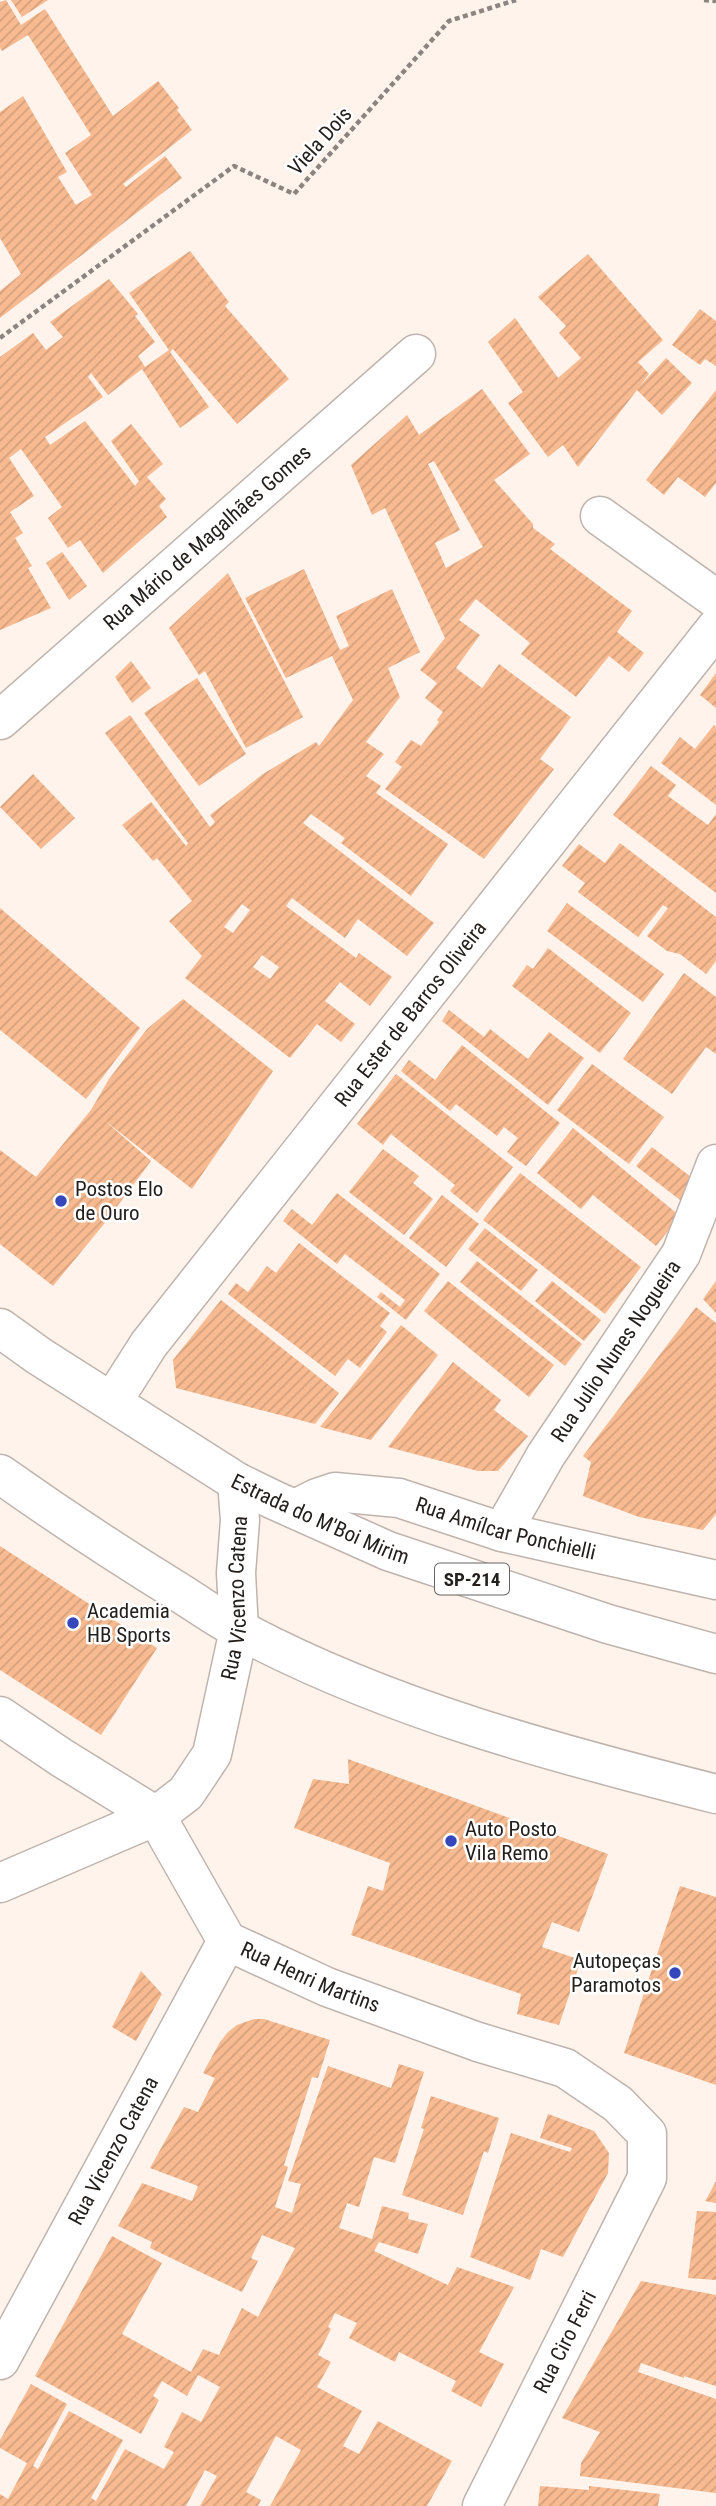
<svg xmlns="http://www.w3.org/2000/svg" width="716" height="2506" font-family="'Roboto Condensed',sans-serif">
	<defs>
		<pattern id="building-hatch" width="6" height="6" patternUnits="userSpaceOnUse" patternTransform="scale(1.75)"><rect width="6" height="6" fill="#f8ba90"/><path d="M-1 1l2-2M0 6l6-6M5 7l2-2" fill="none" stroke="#d4a07c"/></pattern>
	</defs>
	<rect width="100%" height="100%" fill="#fff3ec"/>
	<!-- building -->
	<g fill="url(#building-hatch)" fill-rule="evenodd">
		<polygon points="6,0 21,25 45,9 113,116 158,81 179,108 177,110 192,130 123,184 126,187 165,156 182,178 0,318 0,291 21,274 0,238 0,112 23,96 67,172 58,177 76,205 92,195 65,153 91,135 28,35 2,51 0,48 0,2"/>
		<polygon points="11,0 48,0 22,17"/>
		<polygon points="190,251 229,302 225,306 289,379 237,424 173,349 170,352 209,407 180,428 142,369 108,395 91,373 88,377 103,397 45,437 50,445 85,421 135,486 139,481 111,441 131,424 163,464 147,477 166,499 159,506 167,517 103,573 80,540 68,548 48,518 62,507 21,449 9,458 34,496 10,512 23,533 15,538 32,566 28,568 51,608 0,630 0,357 33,333 46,350 63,337 50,322 109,279 138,314 135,316 155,342 138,356 145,367 169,350 129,293"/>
		<polygon points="588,254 663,340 638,362 649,374 640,386 666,358 692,383 662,415 637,390 578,467 563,445 548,457 508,403 523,392 488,342 515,318 558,378 581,358 559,333 566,326 538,297"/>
		<polygon points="700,309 716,321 716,366 705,359 700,365 672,345"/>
		<path d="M482 389 530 454 494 480 533 524V528L555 544 550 549 632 611 617 632 644 653 629 672 609 656 576 697 521 654 530 643 476 599 459 620 480 635 456 668 482 688 499 664 571 717 540 759 554 769 484 859 385 789 402 767 395 762 411 740 421 746 439 722 437 720 443 712 425 698 437 683 420 670 445 638 385 508 372 515 351 465 407 415 419 435ZM434 461 483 547 446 568 435 543 460 530 428 464Z"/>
		<polygon points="716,390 716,483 705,497 678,477 664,495 646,480"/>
		<polygon points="62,552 87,586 69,600 46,563"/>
		<path d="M304 569 340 650 349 646 336 616 392 589 420 652 388 668 400 697 366 742 384 754 366 776 381 786 376 793 448 844 411 896 341 843 345 838 311 814 303 823 434 923 407 956 358 919 345 938 292 898 286 906 356 958 359 953 392 977 370 1006 340 982 325 1001 355 1024 341 1042 317 1024 290 1058 185 978 202 956 169 921 192 901 157 858 153 861 122 825 151 802 186 846 188 843 105 733 130 715 210 827 215 822 210 815 263 774 316 742 319 746 353 700 332 656 286 678 245 598ZM242 904 250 910 233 933 224 927ZM262 955 279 967 270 979 253 967Z"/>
		<polygon points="228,573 303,717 246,748 205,671 199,675 169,628"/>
		<polygon points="131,661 151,688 132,703 115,677"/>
		<polygon points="716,673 716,708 700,695"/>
		<polygon points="197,678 246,754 199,786 144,713"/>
		<polygon points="714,725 716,727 716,805 661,763 680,737 695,749"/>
		<polygon points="651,766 676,785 668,796 708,825 716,814 716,893 613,815"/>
		<polygon points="33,774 75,818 41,849 0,807"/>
		<polygon points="620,843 716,917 716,961 706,974 680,954 667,951 647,936 668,908 663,905 638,937 578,892 585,883 562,866 579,844 605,863"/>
		<polygon points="567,903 664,974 643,1002 547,931"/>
		<polygon points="0,908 140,1028 86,1099 0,1030"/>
		<polygon points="548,948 631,1013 600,1053 512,986 527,965 533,969"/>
		<polygon points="684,973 716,997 716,1054 706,1047 672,1094 623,1059"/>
		<polygon points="183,999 273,1071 192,1189 104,1120 151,1161 104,1224 53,1286 0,1244 0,1150 36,1177 91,1110 109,1079 147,1029"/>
		<polygon points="449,1010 484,1037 490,1029 528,1059 549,1032 584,1058 548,1105 442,1021"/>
		<polygon points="462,1045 560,1123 526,1166 507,1152 518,1138 504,1127 497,1136 456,1104 450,1111 401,1071 409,1060 435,1080"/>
		<polygon points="592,1064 664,1117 629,1164 557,1110"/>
		<polygon points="396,1074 513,1167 477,1213 450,1191 455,1185 391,1134 383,1145 357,1124"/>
		<polygon points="573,1128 680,1216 656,1246 593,1195 581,1209 537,1173"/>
		<polygon points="652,1147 691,1177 684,1203 636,1166"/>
		<polygon points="383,1149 419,1176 413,1183 433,1199 404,1235 349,1192"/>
		<polygon points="520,1173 641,1267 605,1314 483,1220"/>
		<polygon points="337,1193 440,1274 406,1320 377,1297 381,1292 400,1307 405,1300 345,1254 337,1264 283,1221 292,1209 312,1225"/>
		<polygon points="442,1195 479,1224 446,1267 409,1238"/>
		<polygon points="485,1228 538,1270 521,1291 468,1249"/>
		<polygon points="299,1243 390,1313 380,1326 387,1332 360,1368 348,1359 335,1376 228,1294 236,1283 248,1292 267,1266 276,1273"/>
		<polygon points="477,1261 582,1344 565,1366 460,1282"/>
		<polygon points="448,1281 554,1365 529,1397 424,1311"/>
		<polygon points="552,1281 601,1320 584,1341 535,1301"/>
		<polygon points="716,1281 716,1313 703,1299"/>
		<polygon points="221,1300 339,1393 315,1424 176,1388 173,1360"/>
		<polygon points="696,1307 716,1323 716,1514 703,1530 639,1517 583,1496 591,1462 583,1456"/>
		<polygon points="401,1325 438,1355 371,1440 320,1427"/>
		<polygon points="453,1362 501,1400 494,1410 528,1436 498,1471 478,1471 388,1447"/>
		<polygon points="0,1546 157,1648 101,1735 0,1670"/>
		<polygon points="348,1759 608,1854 579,1932 552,1922 542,1947 581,1960 559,2025 517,2014 521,1994 351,1935 368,1886 383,1891 390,1863 294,1828 313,1779 349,1784"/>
		<polygon points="680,1886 716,1897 716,2085 624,2053"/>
		<polygon points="141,1971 162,1994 136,2041 112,2027"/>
		<polygon points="254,2019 264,2019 330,2040 318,2078 312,2077 284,2165 288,2167 275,2207 292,2213 301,2184 288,2181 328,2066 391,2088 399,2064 424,2072 395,2163 374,2157 359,2207 347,2203 339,2228 372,2239 382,2206 409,2213 408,2219 428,2224 418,2254 379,2242 374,2251 448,2285 457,2267 514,2287 479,2352 504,2364 481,2407 451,2391 456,2381 399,2352 395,2362 349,2338 357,2323 335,2313 328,2327 331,2329 318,2355 331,2362 317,2387 362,2411 343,2446 359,2454 378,2421 452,2461 427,2506 270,2506 301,2450 276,2436 246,2492 261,2500 258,2506 200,2506 217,2476 205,2470 186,2506 0,2506 0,2494 8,2499 27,2463 0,2448 0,2440 31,2384 67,2404 33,2466 38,2469 69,2411 123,2440 91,2498 96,2501 125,2449 164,2469 174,2452 164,2447 182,2412 201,2422 220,2387 198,2375 187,2396 162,2381 153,2396 159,2400 141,2434 35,2376 112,2236 162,2263 122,2334 191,2372 203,2349 219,2355 242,2308 258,2317 295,2248 262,2235 251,2258 258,2261 242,2292 150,2248 152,2242 118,2226 142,2183 192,2201 198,2186 150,2168 184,2107 198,2112 215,2078 203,2073 220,2042 228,2032 237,2025"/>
		<polygon points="431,2096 499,2118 488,2153 484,2151 463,2215 402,2195 424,2129 421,2128"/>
		<polygon points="548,2114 594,2131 609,2153 608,2173 563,2257 541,2249 530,2280 470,2257 511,2133 570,2152 572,2148 540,2138"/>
		<polygon points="716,2181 716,2203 705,2201 707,2198"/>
		<polygon points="697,2211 716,2212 716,2280 688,2278"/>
		<polygon points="641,2281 716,2295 716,2386 684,2376 684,2378 641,2363 638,2372 716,2399 716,2493 580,2476 581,2463 600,2432 562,2418"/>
		<polygon points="540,2486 589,2490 589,2486 660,2494 658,2506 538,2506"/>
	</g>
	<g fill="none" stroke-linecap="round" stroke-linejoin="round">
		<!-- street casing -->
		<g stroke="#beb4ad" stroke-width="41">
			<g id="street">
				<polyline points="600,516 716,599"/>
				<path id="s1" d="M0 720 416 354"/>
				<path id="s2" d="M112 1402 149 1344 716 628"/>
				<path id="s3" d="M295 1509 317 1498 335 1492 399 1498 502 1532 716 1580"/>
				<path id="s4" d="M502 1532 546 1455 681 1254 716 1164"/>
				<path id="s5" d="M0 1716 62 1758 156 1816 227 1941 327 1987 478 2042 565 2068 618 2104 647 2134V2178L482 2506"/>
				<path id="s6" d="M0 1883 156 1816 186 1793 212 1754 239 1630 236 1573 240 1520 237 1482"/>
				<path id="s7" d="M0 2360 227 1941"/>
			</g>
		</g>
		<!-- primary casing -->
		<g stroke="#beb4ad" stroke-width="41">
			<g id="primary">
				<path id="s8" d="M0 1328 39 1356 237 1482 274 1500 388 1551 608 1624 716 1654"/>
				<path d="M0 1474C58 1515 117 1554 177 1591 198 1604 218 1619 240 1630 388 1709 554 1753 716 1794"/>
			</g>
		</g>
		<!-- path -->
		<g stroke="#8b847f" stroke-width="4.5" stroke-dasharray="5 3.5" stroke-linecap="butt">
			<polyline points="704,0 716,1"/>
			<polyline points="0,338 234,166 294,194 449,21 516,0"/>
		</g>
		<!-- street -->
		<use href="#street" stroke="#fff" stroke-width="38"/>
		<!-- primary -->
		<use href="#primary" stroke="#fff" stroke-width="38"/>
	</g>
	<!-- markers -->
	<g fill="#3547ba" stroke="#fff" stroke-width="2.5">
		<circle cx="61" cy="1201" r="7"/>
		<circle cx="73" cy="1623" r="7"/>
		<circle cx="451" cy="1841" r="7"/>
		<circle cx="675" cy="1973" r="7"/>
	</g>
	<g text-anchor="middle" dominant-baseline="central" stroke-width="5" stroke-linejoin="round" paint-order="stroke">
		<!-- shield labels -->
		<rect fill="#fff" stroke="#666361" stroke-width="2" x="435" y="1563.5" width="74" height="31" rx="5"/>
		<g font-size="19" font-weight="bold" fill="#24201d">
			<text x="472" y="1579">SP-214</text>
		</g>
		<!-- street labels -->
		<g font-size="21" fill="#24201d" stroke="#fff">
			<text transform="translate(320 141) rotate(-48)">Viela Dois</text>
			<text stroke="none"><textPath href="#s1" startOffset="276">Rua Mário de Magalhães Gomes</textPath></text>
			<text stroke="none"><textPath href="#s2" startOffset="490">Rua Ester de Barros Oliveira</textPath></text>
			<text stroke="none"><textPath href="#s4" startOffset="214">Rua Julio Nunes Nogueira</textPath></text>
			<text stroke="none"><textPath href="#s8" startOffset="374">Estrada do M'Boi Mirim</textPath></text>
			<text stroke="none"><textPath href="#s3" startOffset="219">Rua Amílcar Ponchielli</textPath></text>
			<text stroke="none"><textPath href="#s6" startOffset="413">Rua Vicenzo Catena</textPath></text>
			<text stroke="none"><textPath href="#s5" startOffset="420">Rua Henri Martins</textPath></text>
			<text stroke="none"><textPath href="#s7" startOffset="238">Rua Vicenzo Catena</textPath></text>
			<text transform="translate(565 2342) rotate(-63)">Rua Ciro Ferri</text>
		</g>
		<!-- poi labels -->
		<g font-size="21" fill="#24201d" stroke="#fff" text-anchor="start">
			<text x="75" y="1189">Postos Elo<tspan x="75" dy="24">de Ouro</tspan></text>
			<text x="87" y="1611">Academia<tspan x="87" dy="24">HB Sports</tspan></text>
			<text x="465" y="1829">Auto Posto<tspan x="465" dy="24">Vila Remo</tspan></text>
			<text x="661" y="1961" text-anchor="end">Autopeças<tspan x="661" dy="24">Paramotos</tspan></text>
		</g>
	</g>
</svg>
